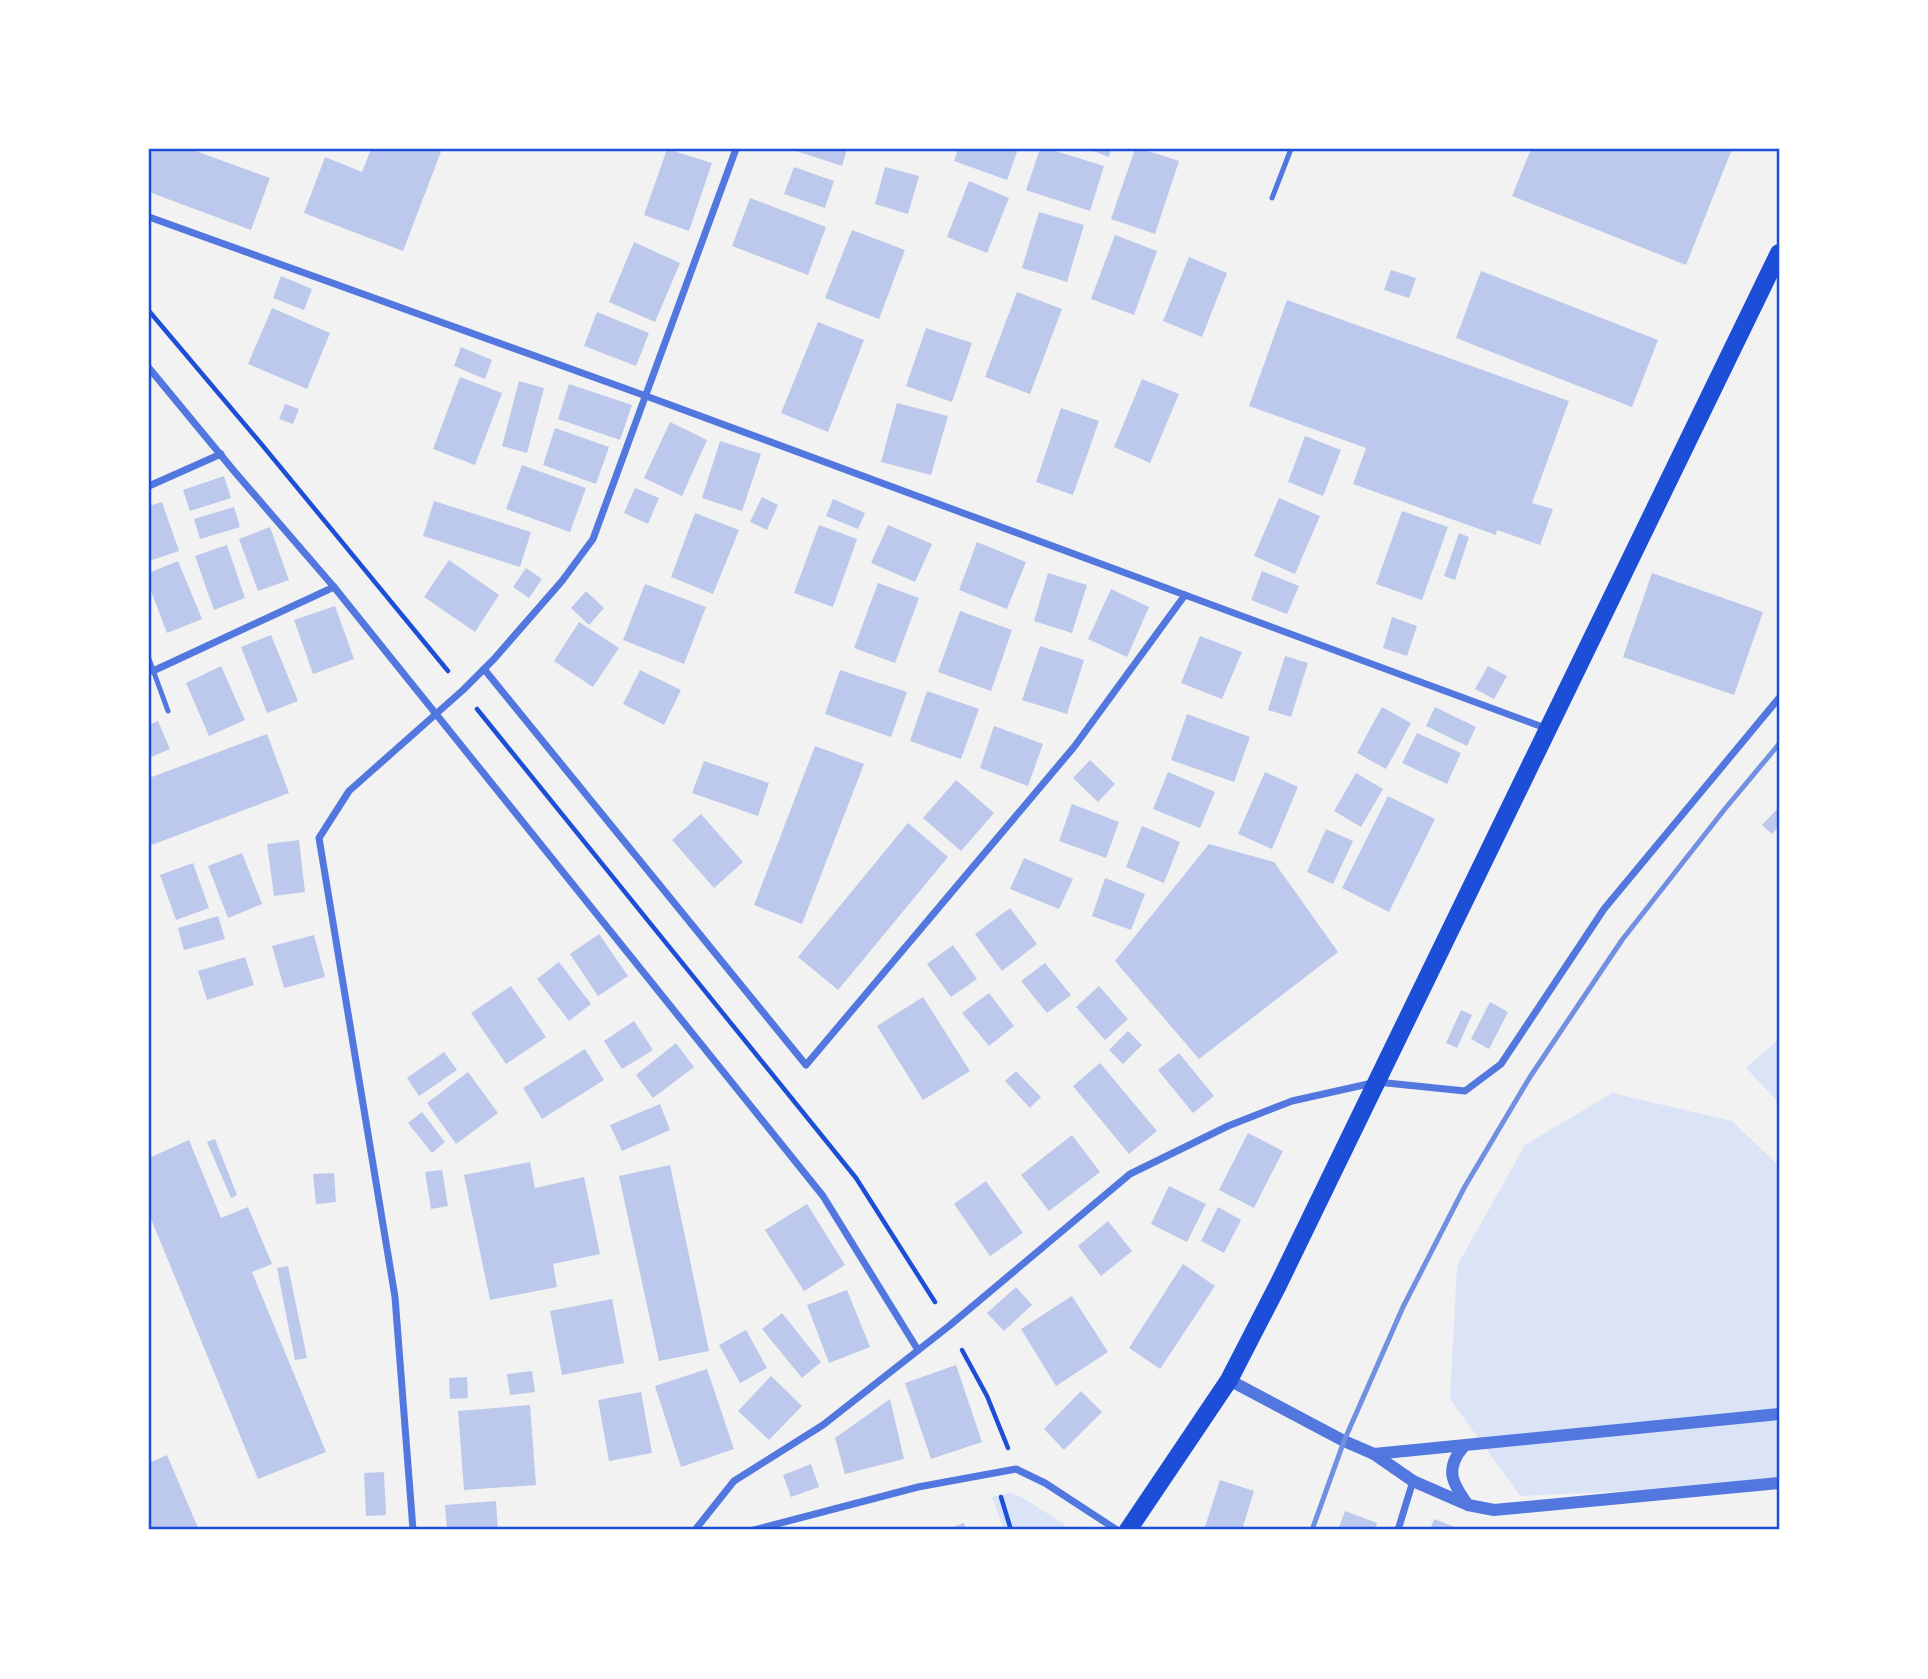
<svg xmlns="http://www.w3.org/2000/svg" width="1928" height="1679" font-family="Arial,sans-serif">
	<rect width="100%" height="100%" fill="#f2f2f2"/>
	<!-- green -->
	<g fill="#dbe4f7">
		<polygon points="1779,1039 1779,1103 1746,1068"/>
		<polygon points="1612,1093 1732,1121 1779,1166 1779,1486 1716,1487 1520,1496 1450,1399 1457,1266 1525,1145"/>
		<polygon points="1010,1493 1020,1496 1064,1524 1064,1530 1004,1530 992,1497"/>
	</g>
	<!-- building -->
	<g fill="#bdc9ec">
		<polygon points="149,149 190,149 270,178 251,230 149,192"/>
		<polygon points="371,149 442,149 403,251 304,213 325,157 362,172"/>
		<polygon points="667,149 712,163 689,231 644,215"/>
		<polygon points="790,149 847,149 842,166"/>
		<polygon points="958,149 1018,149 1007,180 954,161"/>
		<polygon points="1040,149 1049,149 1104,166 1090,211 1026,190"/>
		<polygon points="1088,149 1111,149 1109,157"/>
		<polygon points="1135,149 1142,149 1179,161 1155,234 1111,219"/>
		<polygon points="1531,149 1732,149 1686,265 1512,196"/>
		<polygon points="794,167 834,181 825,208 784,194"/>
		<polygon points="885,167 919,176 908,214 875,204"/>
		<polygon points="969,181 1009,198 987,253 947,237"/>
		<polygon points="750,198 826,227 808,275 732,246"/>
		<polygon points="1039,212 1084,225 1067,282 1022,268"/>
		<polygon points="852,230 905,250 879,319 825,298"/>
		<polygon points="1115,235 1157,251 1134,315 1091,299"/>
		<polygon points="634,242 680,263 655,322 609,302"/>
		<polygon points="1189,257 1227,273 1202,337 1163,321"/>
		<polygon points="1391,270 1416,278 1409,298 1384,290"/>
		<polygon points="1481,271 1658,340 1632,407 1456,338"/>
		<polygon points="281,276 312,289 304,310 273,298"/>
		<polygon points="1017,292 1062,309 1030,394 985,377"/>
		<polygon points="1287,300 1569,401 1532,503 1553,509 1540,545 1497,530 1496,535 1353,484 1366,448 1249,406"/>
		<polygon points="272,308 330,333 307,389 248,364"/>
		<polygon points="597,312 649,333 636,366 584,346"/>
		<polygon points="818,322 864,340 828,432 781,413"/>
		<polygon points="926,328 972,343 952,402 906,386"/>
		<polygon points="461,347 492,360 485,379 454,366"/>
		<polygon points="460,377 502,393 475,465 433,449"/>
		<polygon points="1142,379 1179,394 1150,463 1114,447"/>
		<polygon points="519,381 544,388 527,453 502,446"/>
		<polygon points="569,384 632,405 620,440 558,419"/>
		<polygon points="897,403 948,416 931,475 881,462"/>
		<polygon points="285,404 299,409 293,424 279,419"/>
		<polygon points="1061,408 1099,421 1073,495 1036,482"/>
		<polygon points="670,422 707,440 682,496 644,478"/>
		<polygon points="555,428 609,447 596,484 543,465"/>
		<polygon points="1305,436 1341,450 1323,496 1288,482"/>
		<polygon points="720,441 761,454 742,511 702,498"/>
		<polygon points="522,465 586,488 570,532 506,509"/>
		<polygon points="224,476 231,498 190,511 183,490"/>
		<polygon points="635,488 659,498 648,524 624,513"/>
		<polygon points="762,497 778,505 767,530 750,522"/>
		<polygon points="1279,498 1320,516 1295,574 1254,556"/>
		<polygon points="833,499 865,513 858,529 826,516"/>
		<polygon points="434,501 531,532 520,567 423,536"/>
		<polygon points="162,502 179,551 149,561 149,506"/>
		<polygon points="234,507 240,527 200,539 194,519"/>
		<polygon points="1402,511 1448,527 1422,600 1376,584"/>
		<polygon points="695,513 739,530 713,594 671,577"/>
		<polygon points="819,525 857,539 833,607 794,593"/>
		<polygon points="888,525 932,544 915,582 871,563"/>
		<polygon points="270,527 289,580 258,591 239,539"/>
		<polygon points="1459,533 1469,537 1455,580 1444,576"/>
		<polygon points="977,542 1026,562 1007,609 959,590"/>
		<polygon points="227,545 245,598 214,610 195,556"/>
		<polygon points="449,560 499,595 475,632 424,597"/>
		<polygon points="178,561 202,619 167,633 149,586 149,573"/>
		<polygon points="526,568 542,579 529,598 513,587"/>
		<polygon points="1262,571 1299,586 1287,614 1251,600"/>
		<polygon points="1048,573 1087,585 1072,633 1034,621"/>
		<polygon points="1652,573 1763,612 1734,695 1623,657"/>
		<polygon points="878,583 919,598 895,663 854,648"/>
		<polygon points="645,584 706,607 684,664 623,640"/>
		<polygon points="1111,589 1149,607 1127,657 1088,639"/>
		<polygon points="586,591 604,608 589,625 571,608"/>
		<polygon points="335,606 354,659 313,674 294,620"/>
		<polygon points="960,611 1012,630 991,691 938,672"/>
		<polygon points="1392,617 1417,626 1407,656 1383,648"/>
		<polygon points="579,622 619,648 593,687 554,661"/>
		<polygon points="271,635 298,701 267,713 241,647"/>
		<polygon points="1200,636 1242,652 1222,699 1181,683"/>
		<polygon points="1040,646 1084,660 1067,714 1022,700"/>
		<polygon points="1285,656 1308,663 1291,717 1268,710"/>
		<polygon points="221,666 245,720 209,736 186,683"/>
		<polygon points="1488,666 1507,676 1494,699 1475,689"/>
		<polygon points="640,670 681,690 664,725 623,704"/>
		<polygon points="840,670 907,692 891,737 825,714"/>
		<polygon points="927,691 979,709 961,759 910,741"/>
		<polygon points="1382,707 1411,723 1386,769 1357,753"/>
		<polygon points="1435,707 1476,727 1467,746 1426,726"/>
		<polygon points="1187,714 1250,737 1234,782 1171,760"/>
		<polygon points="158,721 170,749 149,758 149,725"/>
		<polygon points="994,726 1043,744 1028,786 980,768"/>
		<polygon points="1417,733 1461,753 1447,784 1402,763"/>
		<polygon points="267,734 289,793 149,846 149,778"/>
		<polygon points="815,746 864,764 802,924 754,905"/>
		<polygon points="1090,760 1115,784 1098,802 1073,778"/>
		<polygon points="704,761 769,783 758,816 692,793"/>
		<polygon points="1168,772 1215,792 1200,828 1153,809"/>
		<polygon points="1265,772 1298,787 1272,849 1238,834"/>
		<polygon points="1356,773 1383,789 1361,827 1334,811"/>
		<polygon points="956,780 994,813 961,851 923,818"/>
		<polygon points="1388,796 1435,819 1389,912 1342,888"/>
		<polygon points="1072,804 1119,822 1106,858 1059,841"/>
		<polygon points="1779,807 1779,826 1772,834 1762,825"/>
		<polygon points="701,814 743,862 714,888 672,840"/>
		<polygon points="908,823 948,857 838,990 798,957"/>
		<polygon points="1142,826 1180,842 1164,883 1126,867"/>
		<polygon points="1326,829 1353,841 1333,884 1307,872"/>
		<polygon points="299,840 305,892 274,896 267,844"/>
		<polygon points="1209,844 1274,862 1338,952 1199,1059 1115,961"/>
		<polygon points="242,853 262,904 228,918 208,866"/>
		<polygon points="1024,858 1073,879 1059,909 1010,889"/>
		<polygon points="193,863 209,908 176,920 160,875"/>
		<polygon points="1105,878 1145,894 1131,930 1092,916"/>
		<polygon points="1010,908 1037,944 1002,971 975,934"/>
		<polygon points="218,916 225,939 184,950 178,928"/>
		<polygon points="599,934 628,976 598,996 570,954"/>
		<polygon points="314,935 325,977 284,988 272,946"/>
		<polygon points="953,945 977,979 951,997 927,964"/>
		<polygon points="245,957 254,985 207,1000 198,971"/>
		<polygon points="559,962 591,1004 569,1021 537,979"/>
		<polygon points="1045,963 1071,995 1047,1013 1021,981"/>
		<polygon points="511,986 546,1037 506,1064 471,1013"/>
		<polygon points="1099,986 1128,1019 1105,1040 1076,1007"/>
		<polygon points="989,993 1014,1026 989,1046 962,1013"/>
		<polygon points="923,997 970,1071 923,1100 877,1026"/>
		<polygon points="1490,1002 1508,1012 1489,1049 1471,1039"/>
		<polygon points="1461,1010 1472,1015 1457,1048 1446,1043"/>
		<polygon points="634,1021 653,1050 622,1069 604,1041"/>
		<polygon points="1128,1031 1142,1045 1123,1064 1109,1050"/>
		<polygon points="676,1043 694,1067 653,1098 636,1075"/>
		<polygon points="585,1049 604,1080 542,1119 523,1088"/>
		<polygon points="444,1052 457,1070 419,1096 407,1078"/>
		<polygon points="1179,1053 1214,1096 1193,1113 1158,1070"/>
		<polygon points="1100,1063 1157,1131 1129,1154 1073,1086"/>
		<polygon points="1016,1071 1041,1097 1030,1108 1005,1081"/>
		<polygon points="468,1072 498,1113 456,1144 427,1103"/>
		<polygon points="660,1104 670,1130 622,1151 610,1125"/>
		<polygon points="422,1112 445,1142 432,1153 408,1123"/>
		<polygon points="1248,1133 1283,1151 1254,1208 1219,1190"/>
		<polygon points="1072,1135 1100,1172 1049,1211 1021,1175"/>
		<polygon points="215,1139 237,1195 231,1198 207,1142"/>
		<polygon points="189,1140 221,1218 248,1207 272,1264 252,1272 326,1452 258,1479 149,1214 149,1158"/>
		<polygon points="530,1162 535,1188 584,1177 600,1254 553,1264 557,1287 490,1300 464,1175"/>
		<polygon points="670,1165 709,1351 659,1361 619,1176"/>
		<polygon points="442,1170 448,1206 431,1209 425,1172"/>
		<polygon points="334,1173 336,1202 316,1204 313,1174"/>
		<polygon points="986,1181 1023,1233 990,1256 954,1204"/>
		<polygon points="1169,1186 1206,1204 1187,1242 1151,1224"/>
		<polygon points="807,1204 845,1265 804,1291 765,1230"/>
		<polygon points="1218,1207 1241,1220 1224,1253 1201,1241"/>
		<polygon points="1108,1221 1132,1251 1101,1276 1078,1246"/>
		<polygon points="1183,1264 1215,1286 1160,1369 1129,1348"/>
		<polygon points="288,1266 307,1358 295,1360 277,1268"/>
		<polygon points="1016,1287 1032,1305 1004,1331 987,1313"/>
		<polygon points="847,1290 870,1347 829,1363 807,1305"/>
		<polygon points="1072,1296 1108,1352 1056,1386 1021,1329"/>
		<polygon points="612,1299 624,1363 562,1375 550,1311"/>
		<polygon points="782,1313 821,1362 802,1378 762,1329"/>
		<polygon points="746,1330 767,1368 740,1383 719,1345"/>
		<polygon points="956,1365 982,1442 931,1459 905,1383"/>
		<polygon points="707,1369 734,1449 681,1467 655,1386"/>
		<polygon points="532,1371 535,1392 510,1395 507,1374"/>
		<polygon points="771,1376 802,1406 769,1440 738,1411"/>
		<polygon points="467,1377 468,1398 450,1399 449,1378"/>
		<polygon points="1081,1391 1102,1412 1064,1450 1044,1429"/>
		<polygon points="641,1392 652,1453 609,1461 598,1400"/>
		<polygon points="890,1399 904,1459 845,1474 835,1438"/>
		<polygon points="530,1405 536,1485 464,1490 458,1411"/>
		<polygon points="167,1455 199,1530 149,1530 149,1463"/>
		<polygon points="811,1464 819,1487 791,1497 783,1475"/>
		<polygon points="384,1472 386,1515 366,1516 364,1473"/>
		<polygon points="1220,1480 1254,1491 1242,1530 1204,1530"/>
		<polygon points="496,1501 498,1530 447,1530 445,1505"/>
		<polygon points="1345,1511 1377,1523 1375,1530 1338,1530"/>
		<polygon points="1434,1519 1463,1530 1430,1530"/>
		<polygon points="964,1523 966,1530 944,1530"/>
	</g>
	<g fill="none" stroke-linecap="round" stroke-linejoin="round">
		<!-- path -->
		<g stroke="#1d4ed8" stroke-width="4.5">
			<polyline points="149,311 263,446 448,671"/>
			<polyline points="477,709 856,1178 935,1302"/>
			<polyline points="962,1350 987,1396 1008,1448"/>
			<polyline points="1001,1497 1011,1530"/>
		</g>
		<!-- service -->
		<g stroke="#5277de" stroke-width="5">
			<polyline points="1272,198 1291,149"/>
			<polyline points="149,659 168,711"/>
		</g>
		<!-- minor -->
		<g stroke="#5277de" stroke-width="7">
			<polyline points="149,217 646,396 1548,729"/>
			<polyline points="149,368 234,471 334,587 823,1196 918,1350"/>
			<polyline points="149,486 221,454"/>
			<polyline points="484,669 806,1065 1074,747 1185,595"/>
			<polyline points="153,671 334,587"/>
			<polyline points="413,1530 395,1297 319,838 349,791 463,690 494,659 562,581 593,539 736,149"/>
			<polyline points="695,1530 734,1481 823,1425 949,1326 1130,1174 1228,1126 1292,1101 1377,1082 1465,1091 1501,1064 1604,909 1779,698"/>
			<polyline points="754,1530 918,1487 1016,1469 1045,1483 1117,1530"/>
			<polyline points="1398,1530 1413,1481"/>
		</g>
		<!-- tertiary -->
		<g stroke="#5277de" stroke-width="12">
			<polyline points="1229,1380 1344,1441 1374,1454 1413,1481 1468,1505 1494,1510 1779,1483"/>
			<path d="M1464 1446C1444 1469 1452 1483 1468 1505"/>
			<polyline points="1374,1454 1779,1414"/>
		</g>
		<!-- primary -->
		<polyline stroke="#1d4ed8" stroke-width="18" points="1128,1530 1229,1380 1278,1285 1779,253"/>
		<!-- rail -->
		<polyline stroke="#7290e2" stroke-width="5" points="1312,1530 1344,1441 1403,1307 1464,1188 1530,1077 1622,940 1724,810 1779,744"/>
	</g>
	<!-- border -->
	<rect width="1928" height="1679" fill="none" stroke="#ffffff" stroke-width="301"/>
	<rect x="150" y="150" width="1628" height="1378" fill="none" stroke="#1d4ed8" stroke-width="2.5"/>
</svg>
